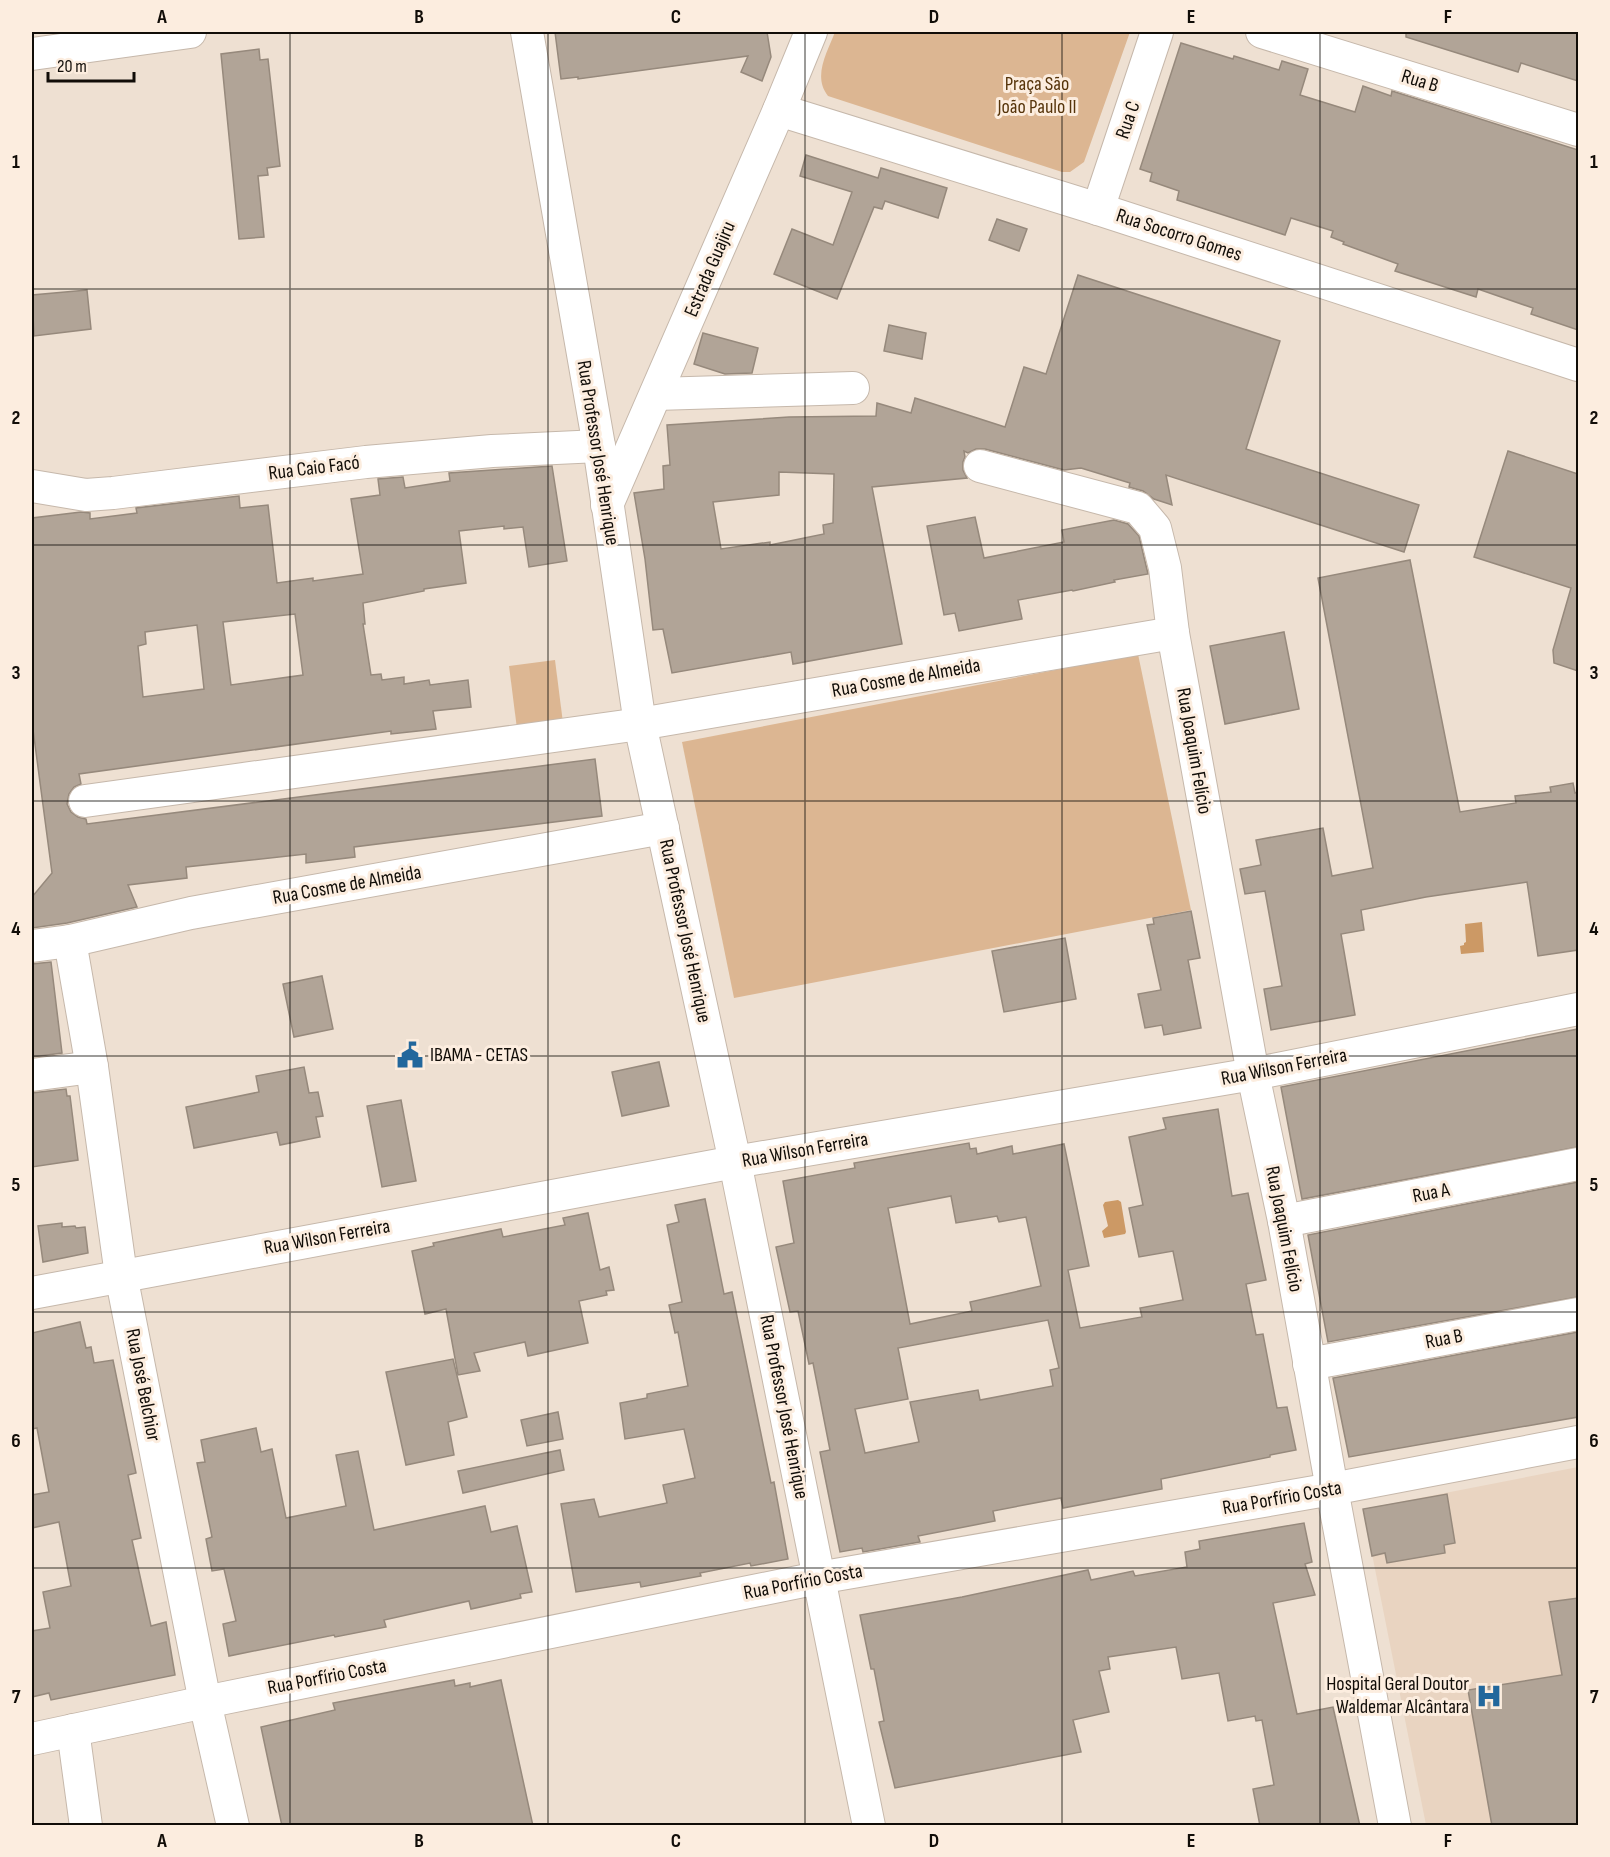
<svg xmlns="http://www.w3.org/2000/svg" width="1610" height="1857" font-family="'Sofia Sans Condensed',sans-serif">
	<rect width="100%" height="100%" fill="#eee0d2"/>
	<!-- built -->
	<polygon fill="#e9d4c1" points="1578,1467 1578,1825 1426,1825 1363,1509"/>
	<!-- green -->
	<g fill="#dcb692">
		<path d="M835 32H1130L1084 162 1070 172H1062L828 96C812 76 828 51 835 32Z"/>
		<polygon points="1138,654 1191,910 734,998 682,742"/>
		<polygon points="555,660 563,723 517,729 509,666"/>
	</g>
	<!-- water -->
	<g fill="#cc9965">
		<polygon points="1482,922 1484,952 1461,954 1460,946 1464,945 1464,943 1466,942 1465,924"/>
		<polygon points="1118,1200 1121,1202 1126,1232 1125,1234 1104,1238 1102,1231 1108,1226 1103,1205 1105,1202"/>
	</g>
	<!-- building -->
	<g fill="#b1a497" stroke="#96897c" stroke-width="1.5" fill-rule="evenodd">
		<polygon points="555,32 767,32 771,57 762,81 741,72 748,56 578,79 578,77 561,79"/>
		<polygon points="1406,32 1578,32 1578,81 1521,63 1518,72 1406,37"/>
		<polygon points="1181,43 1233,59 1234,56 1279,70 1282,61 1308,69 1300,95 1355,112 1363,86 1391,96 1392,91 1578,150 1578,330 1531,314 1533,308 1478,289 1476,297 1395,271 1398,264 1343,244 1344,242 1331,237 1333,231 1291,218 1285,235 1177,200 1179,191 1150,181 1152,173 1140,169"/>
		<polygon points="259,49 260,60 268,59 280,166 267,168 268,175 258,176 264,237 239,239 221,54"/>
		<polygon points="806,155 878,178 881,168 947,188 938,218 885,201 882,209 874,207 837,299 774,274 792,229 833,245 852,192 800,176"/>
		<polygon points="997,219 1027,229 1019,251 989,240"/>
		<path d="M1078 275 1280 341 1246 449 1419 505 1404 552 1166 475 1172 505 1154 499 1143 491 1129 487 1130 483 1081 468 1064 470 985 449H976L968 453 964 451 965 457 963 462V470L967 478 872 487 902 644 793 664 791 652 672 673 663 629 653 630 645 559 634 493 664 489 663 466 670 465 667 425 789 417 876 416 877 403 911 413 915 398 1005 427 1024 367 1046 374ZM779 472 834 474 833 523 823 525 824 534 770 545V542L721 549 713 502 779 495Z"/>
		<polygon points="87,290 91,329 34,336 32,295"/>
		<polygon points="889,325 926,333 922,359 884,351"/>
		<polygon points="703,333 758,348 752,373 725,374 694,364"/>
		<polygon points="1508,451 1578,474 1578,671 1554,663 1553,650 1571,588 1474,557"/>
		<path d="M552 466 567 561 529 567 523 527 504 529V526L459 531 466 583 424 589V591L363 603 365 624H363L371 675 381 674 382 680 404 677V684L429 680 430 685 468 680 471 707 433 711 436 729 391 734V731L79 774 81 784 74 787 69 794 67 804 71 812 78 817 86 819 87 824 595 759 602 816 354 847 355 857 339 859 306 863V854L186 867 187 878 128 885 137 907 67 923 32 928V897L52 873 32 722V518L81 512 90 513V519L137 513 136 508 239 496 240 508 268 505 277 583 313 578V581L363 574 351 499 380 495 378 479 403 477 405 488 450 481 449 473ZM295 614 303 675 231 685 223 622ZM197 625 204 689 143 697 138 646 146 644 145 632Z"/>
		<polygon points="975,517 984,558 1064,542 1062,530 1114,520 1128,524 1139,536 1148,574 1114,580 1115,582 1073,591 1072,590 1018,600 1022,619 959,631 955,613 944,615 927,526"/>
		<polygon points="1410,560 1460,812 1516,803 1515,796 1551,792 1550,787 1573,783 1575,793 1578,792 1578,950 1538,956 1527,882 1426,897 1361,910 1364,930 1341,934 1355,1015 1271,1030 1264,989 1282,986 1265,891 1245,894 1240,869 1261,865 1256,840 1323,828 1332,876 1373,868 1318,578"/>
		<polygon points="1284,632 1299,709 1225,724 1210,646"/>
		<polygon points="1191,911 1200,958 1188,960 1201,1028 1164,1035 1162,1025 1145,1028 1138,994 1161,990 1147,925 1154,924 1153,918"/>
		<polygon points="1065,938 1076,999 1004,1012 992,951"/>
		<polygon points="51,962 62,1053 32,1057 32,964"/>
		<polygon points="322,976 333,1029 294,1037 283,984"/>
		<polygon points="1578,1029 1578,1147 1302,1199 1281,1087"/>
		<polygon points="659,1062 669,1106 622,1116 612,1072"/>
		<polygon points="304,1067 309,1093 318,1092 323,1116 316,1117 320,1137 280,1145 277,1132 194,1148 186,1107 259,1092 256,1076"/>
		<polygon points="66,1089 67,1096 70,1096 78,1160 32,1167 32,1093"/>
		<polygon points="401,1100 416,1181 382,1187 367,1106"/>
		<path d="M1218 1109 1232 1196 1248 1193 1266 1280 1246 1284 1256 1335 1263 1334 1277 1408 1287 1407 1296 1450 1270 1455V1457L1161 1479 1162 1489 1063 1508 1061 1498 993 1511 995 1521 918 1536 920 1542 863 1552 862 1548 840 1552 820 1452 830 1450 813 1363 809 1364 798 1311 790 1312 776 1247 794 1243 783 1181 855 1168 854 1163 969 1143 970 1149 976 1148 977 1154 1012 1146 1013 1154 1064 1144 1089 1266 1068 1270 1080 1328 1142 1317 1140 1308 1183 1300 1173 1251 1139 1257 1129 1208 1143 1205 1129 1137 1166 1129 1163 1118ZM951 1196 956 1223 997 1216 999 1222 1026 1217 1041 1286 970 1302 972 1311 910 1324 888 1208ZM1048 1320 1059 1368 1050 1370 1053 1386 980 1400 978 1390 910 1402 919 1442 865 1453 855 1409 908 1399 898 1348Z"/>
		<polygon points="1578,1182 1578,1297 1328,1342 1308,1235"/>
		<polygon points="705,1199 724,1294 732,1292 771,1483 774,1482 788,1559 751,1566 750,1563 700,1573 701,1576 641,1587 640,1582 576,1592 561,1504 594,1499 599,1517 667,1503 663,1485 695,1478 684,1429 625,1439 620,1403 647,1398 647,1394 688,1386 678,1332 675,1333 669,1305 682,1302 667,1225 679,1222 675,1205"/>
		<polygon points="588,1213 600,1270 609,1267 614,1290 606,1291 607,1295 579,1301 588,1343 528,1356 525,1342 474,1353 480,1371 458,1375 446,1309 425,1314 412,1251 434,1246 433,1243 501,1229 503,1237 565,1225 563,1218"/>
		<polygon points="62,1223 62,1227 75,1226 76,1228 85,1227 88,1253 43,1262 38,1226"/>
		<polygon points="80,1322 86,1348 91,1347 94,1363 113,1360 136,1473 128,1475 141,1538 132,1540 151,1626 166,1622 175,1675 51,1700 49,1693 32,1697 32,1631 50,1628 43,1592 71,1586 59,1522 32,1528 32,1495 49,1492 37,1428 32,1429 32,1333"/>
		<polygon points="1578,1332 1578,1417 1349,1457 1333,1378"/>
		<polygon points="453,1359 467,1417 448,1422 454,1455 406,1465 386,1372"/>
		<polygon points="558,1412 563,1439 527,1446 521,1420"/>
		<polygon points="256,1428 261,1452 272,1449 286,1518 346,1506 336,1455 358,1451 374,1530 485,1506 491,1532 517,1526 532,1592 520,1594 521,1598 471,1609 469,1601 384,1620 386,1627 335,1637 334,1635 229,1656 223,1624 236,1621 224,1569 212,1571 206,1539 212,1537 197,1463 205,1462 201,1440"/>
		<polygon points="560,1450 564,1470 463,1493 458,1471"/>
		<polygon points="1447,1494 1455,1543 1444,1545 1445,1553 1387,1563 1385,1553 1372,1556 1363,1509"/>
		<polygon points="1304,1523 1312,1562 1305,1564 1315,1595 1273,1603 1297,1714 1333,1707 1360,1826 1260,1826 1253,1789 1274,1785 1262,1720 1256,1721 1255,1716 1228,1721 1219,1673 1182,1679 1176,1647 1108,1657 1110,1669 1099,1671 1109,1712 1073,1720 1081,1752 895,1788 879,1722 884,1721 874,1669 871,1669 860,1615 962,1597 1088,1570 1091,1580 1133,1571 1135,1576 1187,1567 1185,1552 1200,1549 1199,1541"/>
		<polygon points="1578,1598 1578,1826 1492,1826 1468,1690 1562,1675 1549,1602"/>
		<polygon points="454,1680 455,1686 470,1683 470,1687 501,1680 533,1826 282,1826 261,1727 335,1710 333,1703"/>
	</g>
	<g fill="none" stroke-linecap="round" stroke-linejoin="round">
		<!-- minor casing -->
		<g stroke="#c6b8ab" stroke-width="34">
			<g id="minor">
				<polyline points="527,32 599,446 640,724 735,1162 869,1826"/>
				<polyline points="1262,32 1578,130"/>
				<polyline points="32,54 190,32"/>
				<polyline points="779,110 1098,209 1578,365"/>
				<polyline points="1098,209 1157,32"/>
				<polyline points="656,394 853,388"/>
				<polyline points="980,466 1138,508 1155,528 1165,568 1173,633 1253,1074 1284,1221 1332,1489 1395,1826"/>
				<polyline points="32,486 86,495 113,493 366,462 492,451 599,446"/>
				<polyline points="607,505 779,110 811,32"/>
				<polyline points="85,801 640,724 1173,633"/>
				<polyline points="70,941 92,1067 121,1275 205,1702 233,1826"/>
				<polyline points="32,946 70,941 191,913 663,828"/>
				<polyline points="32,1075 92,1067"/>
				<polyline points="1284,1221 1578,1164"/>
				<polyline points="32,1293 735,1162 1253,1074 1578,1009"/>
				<polyline points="1309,1364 1578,1314"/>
				<polyline points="73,1730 86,1826"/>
				<polyline points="32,1739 205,1702 818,1578 1332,1489 1578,1442"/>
			</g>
		</g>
		<!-- minor -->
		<use href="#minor" stroke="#fff" stroke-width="32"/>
	</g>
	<!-- grid -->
	<path fill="none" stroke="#110d08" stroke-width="1.5" stroke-opacity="0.55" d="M290 32V1826M548 32V1826M805 32V1826M1062 32V1826M1320 32V1826M32 289H1578M32 545H1578M32 801H1578M32 1056H1578M32 1312H1578M32 1568H1578"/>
	<!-- icons -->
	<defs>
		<g id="civic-bare" transform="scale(2.07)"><path d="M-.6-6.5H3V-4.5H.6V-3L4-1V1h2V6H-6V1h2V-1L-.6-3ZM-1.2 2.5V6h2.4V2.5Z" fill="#22679c" stroke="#fceddf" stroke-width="2.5" paint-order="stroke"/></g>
		<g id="hospital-bare" transform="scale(2.07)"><path d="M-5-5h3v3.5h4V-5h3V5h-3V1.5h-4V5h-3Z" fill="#22679c" stroke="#fceddf" stroke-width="2.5" paint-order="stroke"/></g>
	</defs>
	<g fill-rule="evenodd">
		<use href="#civic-bare" x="410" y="1055"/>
		<use href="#hospital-bare" x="1489" y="1696"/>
	</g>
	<g text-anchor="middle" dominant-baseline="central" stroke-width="6" stroke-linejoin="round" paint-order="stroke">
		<!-- street labels -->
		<g font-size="20" fill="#110d08" stroke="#fceddf">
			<text transform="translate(1420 81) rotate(17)">Rua B</text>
			<text transform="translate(1128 120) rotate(-71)">Rua C</text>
			<text transform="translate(1179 235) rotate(18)">Rua Socorro Gomes</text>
			<text transform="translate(710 269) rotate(-67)">Estrada Guajiru</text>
			<text transform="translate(598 453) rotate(81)">Rua Professor José Henrique</text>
			<text transform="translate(314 468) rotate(-7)">Rua Caio Facó</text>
			<text transform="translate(906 678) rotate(-10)">Rua Cosme de Almeida</text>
			<text transform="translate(1194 751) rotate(80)">Rua Joaquim Felício</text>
			<text transform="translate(347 885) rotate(-10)">Rua Cosme de Almeida</text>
			<text transform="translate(685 931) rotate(78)">Rua Professor José Henrique</text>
			<text transform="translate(1284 1067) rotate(-11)">Rua Wilson Ferreira</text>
			<text transform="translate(805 1150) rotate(-10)">Rua Wilson Ferreira</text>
			<text transform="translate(1431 1193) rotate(-11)">Rua A</text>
			<text transform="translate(1284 1229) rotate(79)">Rua Joaquim Felício</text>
			<text transform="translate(327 1237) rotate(-10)">Rua Wilson Ferreira</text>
			<text transform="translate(1444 1339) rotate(-11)">Rua B</text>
			<text transform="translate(143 1385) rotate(79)">Rua José Belchior</text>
			<text transform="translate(784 1407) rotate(79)">Rua Professor José Henrique</text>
			<text transform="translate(1282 1498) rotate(-10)">Rua Porfírio Costa</text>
			<text transform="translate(803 1582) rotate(-11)">Rua Porfírio Costa</text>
			<text transform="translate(327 1677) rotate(-11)">Rua Porfírio Costa</text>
		</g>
		<!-- park labels -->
		<g font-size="20" fill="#56340a" stroke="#fceddf">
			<text x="1037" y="84">Praça São<tspan x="1037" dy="23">João Paulo II</tspan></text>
		</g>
		<!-- poi labels -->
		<g font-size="20" fill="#110d08" stroke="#fceddf" text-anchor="start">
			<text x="430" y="1055">IBAMA - CETAS</text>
			<text x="1469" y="1684" text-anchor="end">Hospital Geral Doutor<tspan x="1469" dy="23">Waldemar Alcântara</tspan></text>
		</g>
	</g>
	<!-- border -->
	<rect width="1610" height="1857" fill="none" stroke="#fceddf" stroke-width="66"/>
	<!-- scale -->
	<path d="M48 72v9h86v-9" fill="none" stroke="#110d08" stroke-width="3"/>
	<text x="57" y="72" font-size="18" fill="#110d08" stroke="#fceddf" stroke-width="4.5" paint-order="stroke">20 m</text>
	<rect x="33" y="33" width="1544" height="1791" fill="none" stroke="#110d08" stroke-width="2"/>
	<g font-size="20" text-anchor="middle" font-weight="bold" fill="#110d08">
		<text x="162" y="23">A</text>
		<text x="419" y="23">B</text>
		<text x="676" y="23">C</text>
		<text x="934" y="23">D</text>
		<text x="1191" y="23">E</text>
		<text x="1448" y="23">F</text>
		<text x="16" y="168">1</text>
		<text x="1594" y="168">1</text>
		<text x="16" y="424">2</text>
		<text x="1594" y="424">2</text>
		<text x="16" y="679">3</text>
		<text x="1594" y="679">3</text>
		<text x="16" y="935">4</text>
		<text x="1594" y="935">4</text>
		<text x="16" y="1191">5</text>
		<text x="1594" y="1191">5</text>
		<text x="16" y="1447">6</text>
		<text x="1594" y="1447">6</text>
		<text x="16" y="1703">7</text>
		<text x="1594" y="1703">7</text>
		<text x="162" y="1847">A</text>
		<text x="419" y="1847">B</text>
		<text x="676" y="1847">C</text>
		<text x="934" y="1847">D</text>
		<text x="1191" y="1847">E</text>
		<text x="1448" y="1847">F</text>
	</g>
</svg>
